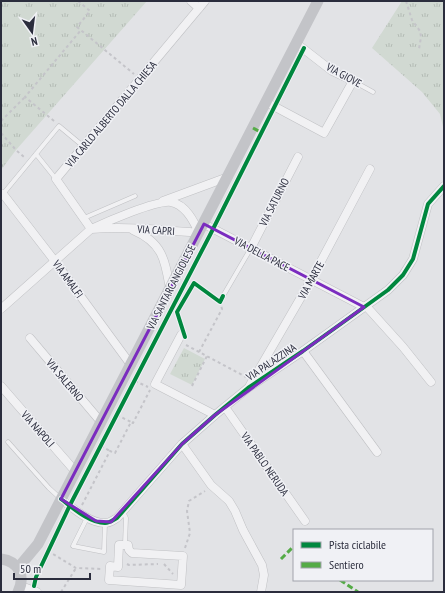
<svg xmlns="http://www.w3.org/2000/svg" width="445" height="593" font-family="'PT Sans Narrow',sans-serif">
	<defs>
		<pattern id="grass-tufts" width="24" height="20" patternUnits="userSpaceOnUse"><rect width="24" height="20" fill="#d1d9d2"/><path d="M3 7l-1-3M5 7V3M7 7l1-3M15 17l-1-3M17 17v-4M19 17l1-3" fill="none" stroke="#b4bbb5"/></pattern>
	</defs>
	<rect width="100%" height="100%" fill="#e2e3e6"/>
	<!-- grass -->
	<g fill="url(#grass-tufts)">
		<polygon points="1,1 147,1 16,150 1,170"/>
		<polygon points="402,1 444,1 444,131 440,114 422,92 372,48"/>
		<polygon points="184,348 205,359 192,385 170,374"/>
	</g>
	<!-- pitch -->
	<circle fill="#d1d9d2" cx="24" cy="39" r="15"/>
	<g fill="none" stroke-linecap="round" stroke-linejoin="round">
		<!-- lane casing -->
		<g stroke="#c0c1c4" stroke-width="5">
			<g id="lane">
				<polyline points="353,81 373,92"/>
				<polyline points="36,154 56,179"/>
				<polyline points="3,194 59,126 83,146"/>
				<polyline points="84,218 135,196"/>
				<polyline points="223,296 251,248"/>
				<polyline points="8,442 49,488 61,499"/>
				<polyline points="123,512 126,518 125,544"/>
				<polyline points="87,518 73,546 104,552 105,523"/>
			</g>
		</g>
		<!-- street casing -->
		<g stroke="#c0c1c4" stroke-width="9">
			<g id="street">
				<polyline points="191,1 199,8"/>
				<polyline points="266,102 324,133 353,81 332,71 296,43"/>
				<polyline points="3,194 54,260 131,365"/>
				<polyline points="163,201 228,177"/>
				<polyline points="204,224 364,307"/>
				<polyline points="91,229 56,179 205,1"/>
				<path d="M133 230C163 243 165 260 170 289"/>
				<polyline points="251,248 298,157"/>
				<polyline points="366,306 403,347 431,382"/>
				<path d="M1 309 91 229C106 222 156 200 171 202 186 205 194 221 199 233 163 230 127 226 91 229"/>
				<polyline points="181,335 155,384 215,415"/>
				<polyline points="30,338 101,422"/>
				<polyline points="303,351 377,452"/>
				<polyline points="250,385 311,280 370,169"/>
				<polyline points="1,386 75,471"/>
				<polyline points="225,407 305,521"/>
				<polyline points="182,444 211,485 229,501 235,511 243,530 262,565 264,575 261,592"/>
				<path d="M61 499C73 508 89 523 105 523 110 523 113 520 117 518L182 444 215 415 248 388 303 351 388 290 403 275 413 259 428 204 444 186"/>
				<polygon points="119,545 128,545 129,550 132,553 183,556 181,585 109,580 110,566 118,567"/>
				<polyline points="21,586 37,592"/>
			</g>
		</g>
		<!-- path -->
		<g stroke="#c4c4c9" stroke-width="2" stroke-dasharray="3 3" stroke-linecap="butt">
			<polyline points="78,1 90,11 77,27 134,74"/>
			<polyline points="406,1 412,20 420,31 421,37 419,49"/>
			<polyline points="1,121 25,97"/>
			<polyline points="54,121 25,97 81,30"/>
			<polyline points="1,133 16,150 25,158"/>
			<polyline points="186,345 246,377"/>
			<polyline points="199,352 222,309 220,302"/>
			<polyline points="135,381 148,387"/>
			<polyline points="192,386 207,356"/>
			<polyline points="117,415 131,422"/>
			<polyline points="101,446 110,451"/>
			<polyline points="82,505 110,451 115,453 131,422 133,423 150,390"/>
			<polyline points="185,548 190,533 187,511 189,501 205,491"/>
			<polyline points="48,551 76,568 102,569"/>
			<polyline points="127,564 129,565 158,564"/>
			<polyline points="164,564 173,574"/>
			<polyline points="61,592 76,568"/>
		</g>
		<!-- lane -->
		<use href="#lane" stroke="#f1f1f3" stroke-width="4"/>
		<!-- street -->
		<use href="#street" stroke="#f1f1f3" stroke-width="8"/>
		<!-- secondary -->
		<g stroke="#c3c4c8" stroke-width="11">
			<path d="M1 559C18 561 26 576 18 592"/>
			<polyline points="18,568 38,544 318,1"/>
		</g>
		<!-- quiet -->
		<g stroke="#54ab46" stroke-width="3" stroke-dasharray="6 3" stroke-linecap="butt">
			<polyline points="253,128 262,133"/>
			<polyline points="281,559 293,547 294,548"/>
			<polyline points="340,580 358,592"/>
		</g>
		<!-- cycleway casing -->
		<g stroke="#f0f1f5" stroke-width="6">
			<g id="cycleway">
				<polyline points="185,337 177,312 194,283 220,302 223,296"/>
				<path d="M61 499C73 508 89 523 105 523 110 523 113 520 117 518L182 444 215 415 248 388 303 351 388 290 403 275 413 259 428 204 444 186"/>
				<polyline points="34,586 36,577 70,505 210,235 304,48"/>
			</g>
		</g>
		<!-- cycleway -->
		<use href="#cycleway" stroke="#00873e" stroke-width="4"/>
	</g>
	<!-- marked area -->
	<path fill="none" stroke="#7b2cbf" stroke-width="3" stroke-linejoin="round" d="M204 224 364 307 215 415 182 444 111 522 96 521 61 499Z"/>
	<g text-anchor="middle" dominant-baseline="central" stroke-width="3" stroke-linejoin="round" paint-order="stroke">
		<!-- street labels -->
		<g font-size="11" fill="#2b2d3d" stroke="#f0f1f5">
			<text transform="translate(344 75) rotate(29)">VIA GIOVE</text>
			<text transform="translate(111 114) rotate(-50)">VIA CARLO ALBERTO DALLA CHIESA</text>
			<text transform="translate(274 202) rotate(-63)">VIA SATURNO</text>
			<text transform="translate(156 230) rotate(4)">VIA CAPRI</text>
			<text transform="translate(262 254) rotate(28)">VIA DELLA PACE</text>
			<text transform="translate(68 279) rotate(54)">VIA AMALFI</text>
			<text transform="translate(311 280) rotate(-61)">VIA MARTE</text>
			<text transform="translate(171 287) rotate(-63)">VIA SANTARCANGIOLESE</text>
			<text transform="translate(271 362) rotate(-34)">VIA PALAZZINA</text>
			<text transform="translate(65 380) rotate(50)">VIA SALERNO</text>
			<text transform="translate(38 429) rotate(49)">VIA NAPOLI</text>
			<text transform="translate(265 464) rotate(55)">VIA PABLO NERUDA</text>
		</g>
	</g>
	<!-- border -->
	<rect width="445" height="593" fill="none" stroke="#2b2d3d" stroke-width="4"/>
	<!-- legend -->
	<rect x="293" y="529" width="140" height="52" fill="#f0f1f5" stroke="#a1a3ab"/>
	<rect x="301" y="542" width="20" height="6" fill="#00873e" stroke="#a1a3ab"/>
	<text x="329" y="549" font-size="12" fill="#2b2d3d">Pista ciclabile</text>
	<rect x="301" y="562" width="20" height="6" fill="#54ab46" stroke="#a1a3ab"/>
	<text x="329" y="569" font-size="12" fill="#2b2d3d">Sentiero</text>
	<!-- north arrow -->
	<g transform="translate(32 32) rotate(166)" stroke="#f0f1f5" stroke-width="3" paint-order="stroke">
	<path d="M0-3L7 15L0 10L-7 15Z" fill="#2b2d3d"/>
	<text y="-6" font-size="11" font-weight="bold" text-anchor="middle" fill="#2b2d3d">N</text>
	</g>
	<!-- scale -->
	<path d="M14 573v6h76v-6" fill="none" stroke="#2b2d3d" stroke-width="2"/>
	<text x="20" y="573" font-size="12" fill="#2b2d3d" stroke="#f0f1f5" stroke-width="3" paint-order="stroke">50 m</text>
</svg>
